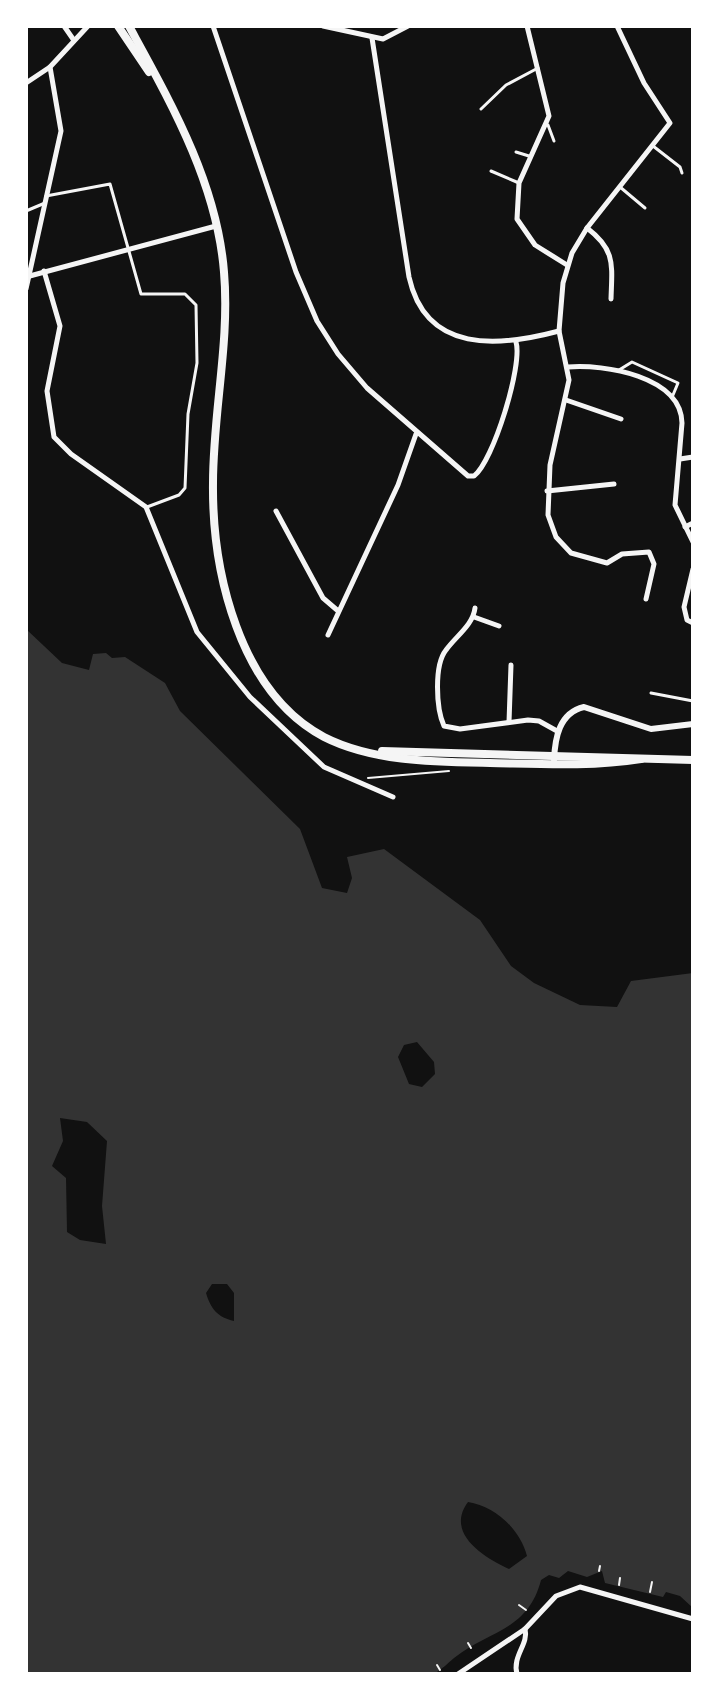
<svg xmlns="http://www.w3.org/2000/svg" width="719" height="1700" font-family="'Fira Sans Condensed',sans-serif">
	<rect width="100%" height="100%" fill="#111"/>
	<!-- water -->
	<path fill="#333" fill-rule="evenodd" d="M26 629 62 663 89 670 93 654 106 653 112 658 125 657 165 683 180 711 300 829 322 888 347 893 352 878 347 857 384 849 480 920 511 966 534 983 580 1005 617 1007 631 981 693 973V1608L680 1596 666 1592 663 1597 605 1583 602 1571 587 1577 568 1571 559 1578 549 1575 541 1580C528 1631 489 1630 454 1658 447 1664 442 1669 434 1674H26ZM417 1042 434 1062 435 1074 422 1087 409 1084 398 1057 404 1045ZM60 1118 87 1122 107 1141 102 1206 106 1244 80 1240 67 1232 66 1178 52 1166 63 1141ZM212 1284H227L234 1293V1321C217 1317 211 1309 206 1293ZM468 1502C495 1506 520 1529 527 1556L509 1569C483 1557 445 1533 468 1502Z"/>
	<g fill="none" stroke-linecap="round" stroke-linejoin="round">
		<!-- path -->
		<g stroke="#f5f5f5" stroke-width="2">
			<polyline points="368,778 449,771"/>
			<polyline points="599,1571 600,1566"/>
			<polyline points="619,1585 620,1578"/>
			<polyline points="650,1592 652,1582"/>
			<polyline points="519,1605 526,1610"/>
			<polyline points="468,1643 471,1648"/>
			<polyline points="437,1665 440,1670"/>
		</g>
		<!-- service -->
		<g stroke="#f5f5f5" stroke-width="3">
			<polyline points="481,109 506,85 538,68"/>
			<polyline points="548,125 554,141"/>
			<polyline points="653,146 680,167 682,173"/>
			<polyline points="516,152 529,156"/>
			<polyline points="491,171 519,183"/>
			<polyline points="620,187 645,208"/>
			<polyline points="46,196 110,184 141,294 185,294 196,305 197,363 188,414 185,488 179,495 147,507"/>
			<polyline points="26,211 45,203"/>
			<polyline points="619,370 632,362 678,383 673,395"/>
			<polyline points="651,693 693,701"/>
		</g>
		<!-- minor -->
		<g stroke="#f5f5f5" stroke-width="5">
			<polyline points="64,26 73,39"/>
			<path d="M213 26 296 272 317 321 338 354 367 388 468 476H474C493 462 523 365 516 342"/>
			<polyline points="323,26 383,39 408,26"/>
			<polyline points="527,26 549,116 519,183 517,219 535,245 567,265"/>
			<polyline points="617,26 644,83 670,123 587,228 572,253 563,283 559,331 569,380 550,465 548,515 556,537 571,553 607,563 622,554 649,552 654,564 646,599"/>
			<path d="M372 38 409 277C426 354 499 347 559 331"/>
			<polyline points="26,83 50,67"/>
			<path d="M587 228C616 250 612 265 611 299"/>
			<polyline points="44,271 60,326 47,391 54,437 71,454 146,507 197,632 250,697 324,767 393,797"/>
			<polyline points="26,277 216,226"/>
			<polyline points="26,289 61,131 50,67 88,26"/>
			<path d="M568 367C604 364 681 376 682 423L675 505 693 542"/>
			<polyline points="566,400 621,419"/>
			<polyline points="680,459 693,457"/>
			<polyline points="547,491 614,484"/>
			<polyline points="276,511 323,598 337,610"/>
			<polyline points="685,527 693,523"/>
			<polyline points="693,569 684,607 687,620 693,623"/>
			<path d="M475 608C473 625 456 636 446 650 434 665 436 708 444 726L460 729 528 720 539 721 557 731"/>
			<polyline points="474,617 499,626"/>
			<polyline points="328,635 398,485 416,434"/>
			<polyline points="509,722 511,665"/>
			<polyline points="458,1674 525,1629 556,1596 580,1587 693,1619"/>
			<path d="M517 1674C512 1656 529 1644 525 1629"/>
		</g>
		<!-- tertiary -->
		<path stroke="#f5f5f5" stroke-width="6" d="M554 760C555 738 559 713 584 707L651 729 693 724"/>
		<!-- primary -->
		<g stroke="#f5f5f5" stroke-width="8">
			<polyline points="118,26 149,72"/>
			<path d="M129 26C171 103 217 183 224 272 230 342 213 412 213 483 212 571 239 692 324 737 373 762 436 762 490 763 540 764 591 767 641 759"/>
			<polyline points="382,751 693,760"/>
		</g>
	</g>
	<!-- border -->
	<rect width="719" height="1700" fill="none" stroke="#ffffff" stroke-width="56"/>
</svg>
